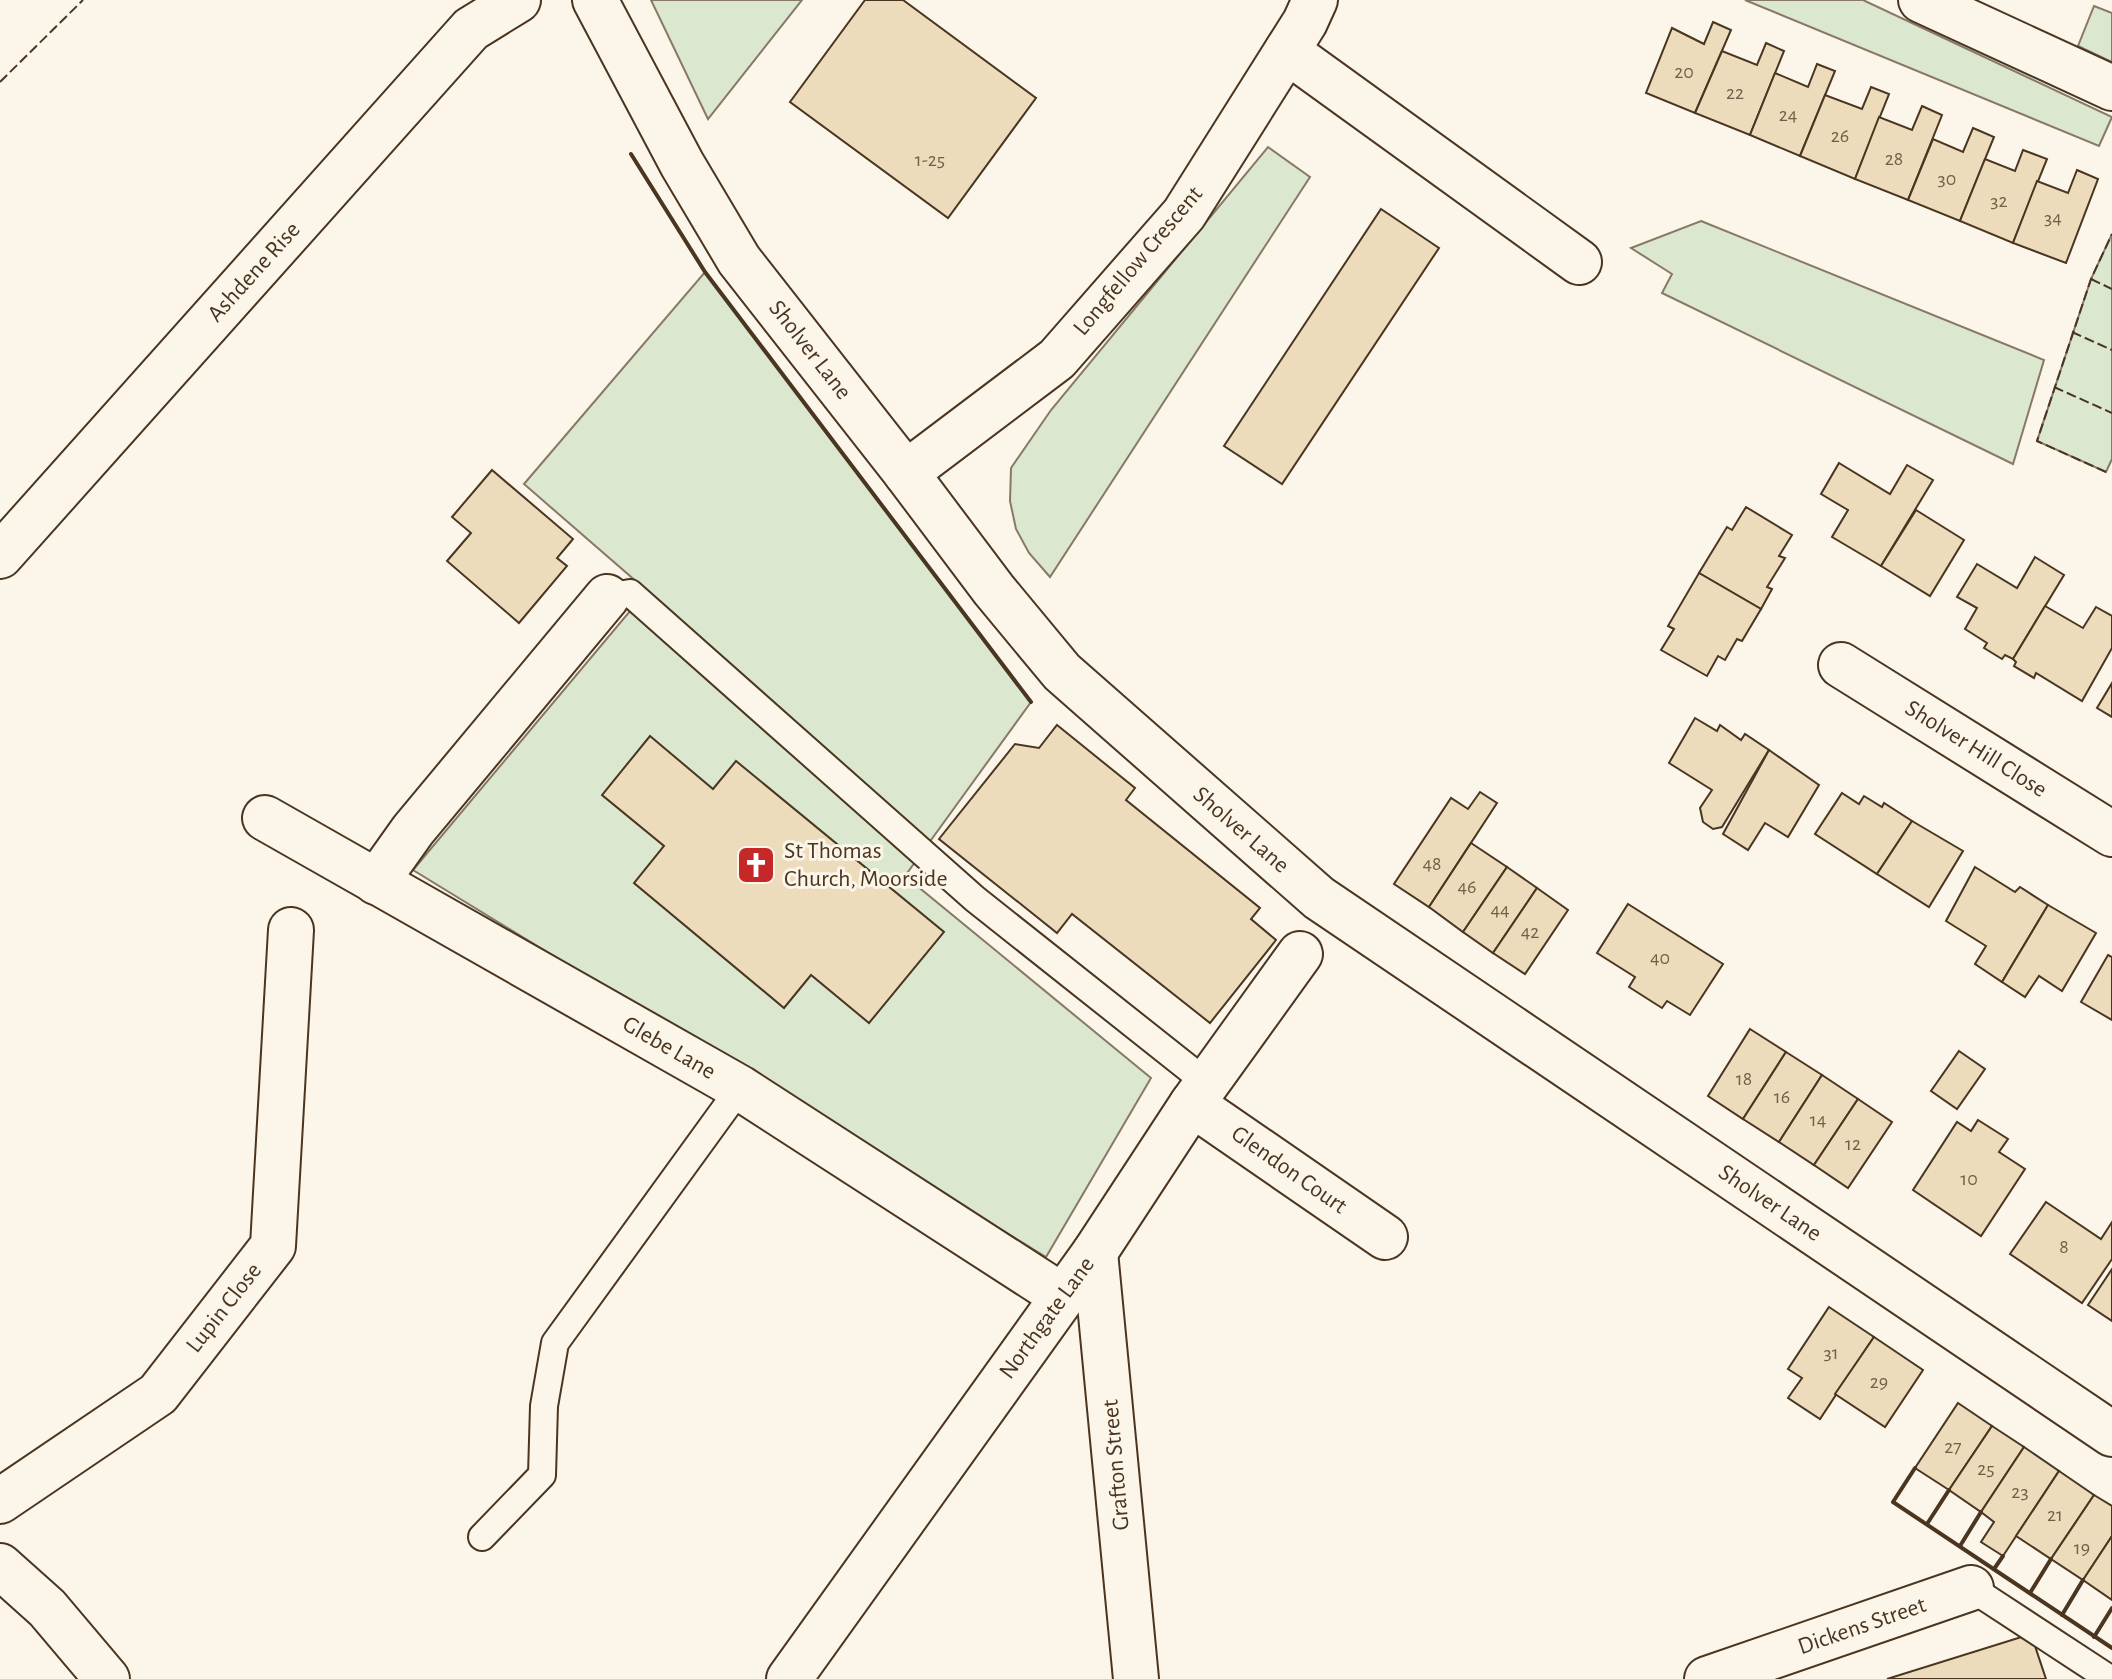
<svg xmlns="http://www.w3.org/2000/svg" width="2112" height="1679" font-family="'Alegreya Sans',sans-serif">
	<rect width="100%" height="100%" fill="#fbf6e9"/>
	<!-- green -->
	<g fill="#dce7d0" stroke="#887966" stroke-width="2">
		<polygon points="651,0 802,0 708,119"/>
		<polygon points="1745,0 1863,0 2112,117 2099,146"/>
		<polygon points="2094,6 2112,13 2112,62 2078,46"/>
		<polygon points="1268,147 1310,177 1050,577 1029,553 1016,529 1010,501 1011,468 1051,410"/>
		<polygon points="1701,221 2044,360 2013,464 1662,293 1672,274 1631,248"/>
		<polygon points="2112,234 2112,459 2106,472 2037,441 2091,279"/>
		<polygon points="705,272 1031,702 905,876 1151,1078 1046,1257 413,870 630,611 653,596 524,484"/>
	</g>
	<!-- building -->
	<g fill="#ecdcbc" stroke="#4a3520" stroke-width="2">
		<polygon points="865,0 903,0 1036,98 948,218 790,102"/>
		<polygon points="1713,22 1731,30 1695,113 1646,93 1672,28 1704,44"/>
		<polygon points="1766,43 1784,51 1750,135 1695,113 1722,51 1757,65"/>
		<polygon points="1817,64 1835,71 1800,156 1750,135 1775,73 1808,87"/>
		<polygon points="1871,87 1889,94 1855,179 1800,156 1825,95 1862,109"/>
		<polygon points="1922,106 1942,115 1908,200 1855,179 1879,117 1912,130"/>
		<polygon points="1973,128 1994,137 1960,221 1908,200 1933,139 1963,152"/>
		<polygon points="2023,150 2047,159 2013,243 1960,221 1985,159 2015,171"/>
		<polygon points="2077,170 2098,179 2066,263 2013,243 2037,181 2068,193"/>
		<polygon points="1381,209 1439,248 1282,484 1224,446"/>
		<polygon points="1839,463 1890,494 1907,465 1933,480 1881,566 1832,537 1848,510 1821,494"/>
		<polygon points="492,470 573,539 557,558 567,566 519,623 447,561 471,533 452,517"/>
		<polygon points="1746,507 1792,535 1779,556 1785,558 1767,587 1772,589 1761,609 1699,573 1727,527 1732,530"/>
		<polygon points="1916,510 1964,540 1930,596 1881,566"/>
		<polygon points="2035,557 2064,575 2013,659 2005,655 2002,659 1984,648 1987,643 1965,629 1977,608 1957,597 1977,564 2017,588"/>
		<polygon points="1699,573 1761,609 1742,641 1737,639 1725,660 1718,656 1707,676 1661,650 1674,629 1668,626"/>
		<polygon points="2045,606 2083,628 2096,607 2112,616 2112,648 2082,701 2036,673 2034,678 2014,666 2016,662 2013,659"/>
		<polygon points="2112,683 2112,717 2097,708"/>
		<polygon points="1695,718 1717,731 1720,725 1741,740 1745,734 1769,750 1722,827 1713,829 1703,822 1700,808 1712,790 1669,763"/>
		<polygon points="1057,725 1135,788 1126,800 1260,908 1251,919 1276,940 1210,1023 1072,914 1057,933 939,839 1015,744 1039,748"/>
		<polygon points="650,736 713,789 736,761 944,932 869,1023 811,975 784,1008 634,883 664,846 602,795"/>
		<polygon points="1769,750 1819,785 1788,837 1765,823 1748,850 1723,834"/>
		<polygon points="1480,792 1497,803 1429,907 1394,884 1451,798 1468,809"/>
		<polygon points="1842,793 1859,804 1864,796 1882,807 1884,803 1912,821 1877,874 1815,834"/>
		<polygon points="1912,821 1963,851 1929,907 1877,874"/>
		<polygon points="1471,843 1507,867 1463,932 1429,907"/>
		<polygon points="1507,867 1537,888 1493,953 1463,932"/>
		<polygon points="1975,867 2015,892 2020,887 2048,905 2002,982 1975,964 1986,946 1946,921"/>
		<polygon points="1537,888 1568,910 1525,974 1493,953"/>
		<polygon points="1628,904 1723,964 1690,1015 1667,1001 1662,1008 1629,987 1635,977 1597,953"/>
		<polygon points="2048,905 2096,933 2062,991 2039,976 2025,997 2002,982"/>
		<polygon points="2108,955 2112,957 2112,1020 2081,1002"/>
		<polygon points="1750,1029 1786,1052 1743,1119 1708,1096"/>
		<polygon points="1959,1051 1985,1069 1957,1109 1931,1091"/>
		<polygon points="1786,1052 1822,1075 1779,1142 1743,1119"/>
		<polygon points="1822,1075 1858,1099 1814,1165 1779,1142"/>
		<polygon points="1858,1099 1892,1122 1848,1188 1814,1165"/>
		<polygon points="1978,1120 2008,1139 1999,1152 2025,1169 1981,1236 1913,1190 1957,1122 1971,1131"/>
		<polygon points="2046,1202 2101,1239 2112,1222 2112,1259 2082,1303 2010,1254"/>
		<polygon points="2112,1269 2112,1321 2088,1305"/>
		<polygon points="1829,1307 1874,1337 1820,1419 1788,1398 1802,1378 1788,1369"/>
		<polygon points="1874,1337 1923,1370 1885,1427 1835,1394"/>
		<polygon points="1958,1403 1992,1426 1949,1490 1915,1468"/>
		<polygon points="1992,1426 2024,1447 1981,1512 1949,1490"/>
		<polygon points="2024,1447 2059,1471 2003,1556 1981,1542 1994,1522 1981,1512"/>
		<polygon points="2059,1471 2094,1495 2051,1559 2016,1536"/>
		<polygon points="2094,1495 2112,1506 2112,1536 2083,1580 2051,1559"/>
		<polygon points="2112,1536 2112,1600 2083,1580"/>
		<polygon points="2031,1634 2046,1679 1887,1679"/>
	</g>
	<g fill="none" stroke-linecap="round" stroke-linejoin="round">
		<!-- lane casing -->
		<g stroke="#4a3520" stroke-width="30">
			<g id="lane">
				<polyline points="607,597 630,593 975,899 1207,1083"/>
				<polyline points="482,1537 542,1475 544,1406 555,1343 740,1088"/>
				<polyline points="1971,1588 2110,1679"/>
			</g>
		</g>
		<!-- street casing -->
		<g stroke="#4a3520" stroke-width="48">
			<g id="street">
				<polyline points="1315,0 1305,22 1184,214 1057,359 906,473 994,590 1062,672 1319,898 2112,1434"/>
				<polyline points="1921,0 2112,88"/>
				<polyline points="1287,51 1579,262"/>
				<polyline points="0,556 471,29 518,0"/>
				<polyline points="1841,665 2112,834"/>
				<polyline points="265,818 740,1088 1062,1296"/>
				<polyline points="376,882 413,830 607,597"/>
				<polyline points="1192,1104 1385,1237"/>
				<polyline points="1095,1252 1136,1679"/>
				<polyline points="0,1501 158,1394 273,1246 291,930"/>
				<polyline points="0,1566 47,1608 107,1679"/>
				<polyline points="789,1679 1095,1252 1192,1104 1300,954"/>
				<polyline points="1707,1679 1971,1588"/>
			</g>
		</g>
		<!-- secondary casing -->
		<g stroke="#4a3520" stroke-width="48">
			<polyline id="secondary" points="595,0 682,164 739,260 906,473"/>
		</g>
		<!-- lane -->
		<use href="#lane" stroke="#fbf6e9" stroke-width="26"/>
		<!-- street -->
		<use href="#street" stroke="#fbf6e9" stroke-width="44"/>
		<!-- secondary -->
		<use href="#secondary" stroke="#fbf6e9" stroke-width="44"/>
		<!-- fence -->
		<g stroke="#4a3520" stroke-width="2" stroke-dasharray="10 4" stroke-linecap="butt">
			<polyline points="0,82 83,0"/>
			<polyline points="2091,279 2112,289"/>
			<polyline points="2072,332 2112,350"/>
			<polyline points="2054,387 2112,413"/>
			<polyline points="2106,472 2037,441 2091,279 2112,234"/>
		</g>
		<!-- wall -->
		<g stroke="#4a3520" stroke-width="4">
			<polyline points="631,154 705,272 1031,702"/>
			<polyline points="1915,1468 1893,1502 2112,1648"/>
			<polyline points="1927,1524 1949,1490"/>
			<polyline points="1960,1546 1981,1512"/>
			<polyline points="1994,1569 2003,1556"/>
			<polyline points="2030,1593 2051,1559"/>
			<polyline points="2062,1615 2083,1580"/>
			<polyline points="2094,1637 2112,1608"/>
		</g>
	</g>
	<!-- icons -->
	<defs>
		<g id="church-square" transform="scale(2)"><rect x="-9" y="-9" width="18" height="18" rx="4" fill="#c62828" stroke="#fbf6e9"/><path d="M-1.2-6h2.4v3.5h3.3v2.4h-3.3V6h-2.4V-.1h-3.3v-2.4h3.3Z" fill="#fff"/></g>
	</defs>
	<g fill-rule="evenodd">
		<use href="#church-square" x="756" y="865"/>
	</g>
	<g text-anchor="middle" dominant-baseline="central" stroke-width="6" stroke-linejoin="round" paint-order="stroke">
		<!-- number labels -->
		<g font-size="20" fill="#725f47">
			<text x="1684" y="72">20</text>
			<text x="1735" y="93">22</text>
			<text x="1788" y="115">24</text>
			<text x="1840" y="136">26</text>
			<text x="1894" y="159">28</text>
			<text x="930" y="160">1-25</text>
			<text x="1947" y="179">30</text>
			<text x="1999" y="201">32</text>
			<text x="2053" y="218">34</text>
			<text x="1432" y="864">48</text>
			<text x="1467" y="887">46</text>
			<text x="1500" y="910">44</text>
			<text x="1530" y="932">42</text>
			<text x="1660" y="958">40</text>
			<text x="1744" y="1079">18</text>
			<text x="1782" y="1097">16</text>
			<text x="1818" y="1120">14</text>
			<text x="1853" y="1144">12</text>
			<text x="1969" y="1179">10</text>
			<text x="2064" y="1247">8</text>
			<text x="1831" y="1353">31</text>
			<text x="1879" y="1382">29</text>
			<text x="1953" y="1447">27</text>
			<text x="1986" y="1469">25</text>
			<text x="2020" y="1492">23</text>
			<text x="2055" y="1515">21</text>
			<text x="2082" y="1548">19</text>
		</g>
		<!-- street labels -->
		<g font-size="24" fill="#4a3520" stroke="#fbf6e9">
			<text transform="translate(1138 261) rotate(-50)">Longfellow Crescent</text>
			<text transform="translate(254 272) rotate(-48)">Ashdene Rise</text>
			<text transform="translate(810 350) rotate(52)">Sholver Lane</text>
			<text transform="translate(1976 749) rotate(32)">Sholver Hill Close</text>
			<text transform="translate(1241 830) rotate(41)">Sholver Lane</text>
			<text transform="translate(669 1048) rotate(30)">Glebe Lane</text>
			<text transform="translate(1289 1170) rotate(35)">Glendon Court</text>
			<text transform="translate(1770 1203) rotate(34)">Sholver Lane</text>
			<text transform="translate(224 1308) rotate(-52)">Lupin Close</text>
			<text transform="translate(1047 1318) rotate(-54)">Northgate Lane</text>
			<text transform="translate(1116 1465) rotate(-95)">Grafton Street</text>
			<text transform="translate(1862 1626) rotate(-19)">Dickens Street</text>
		</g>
		<!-- poi labels -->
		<g font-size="24" fill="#4a3520" stroke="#fbf6e9" text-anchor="start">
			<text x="784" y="851">St Thomas<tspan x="784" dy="28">Church, Moorside</tspan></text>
		</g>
	</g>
</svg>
